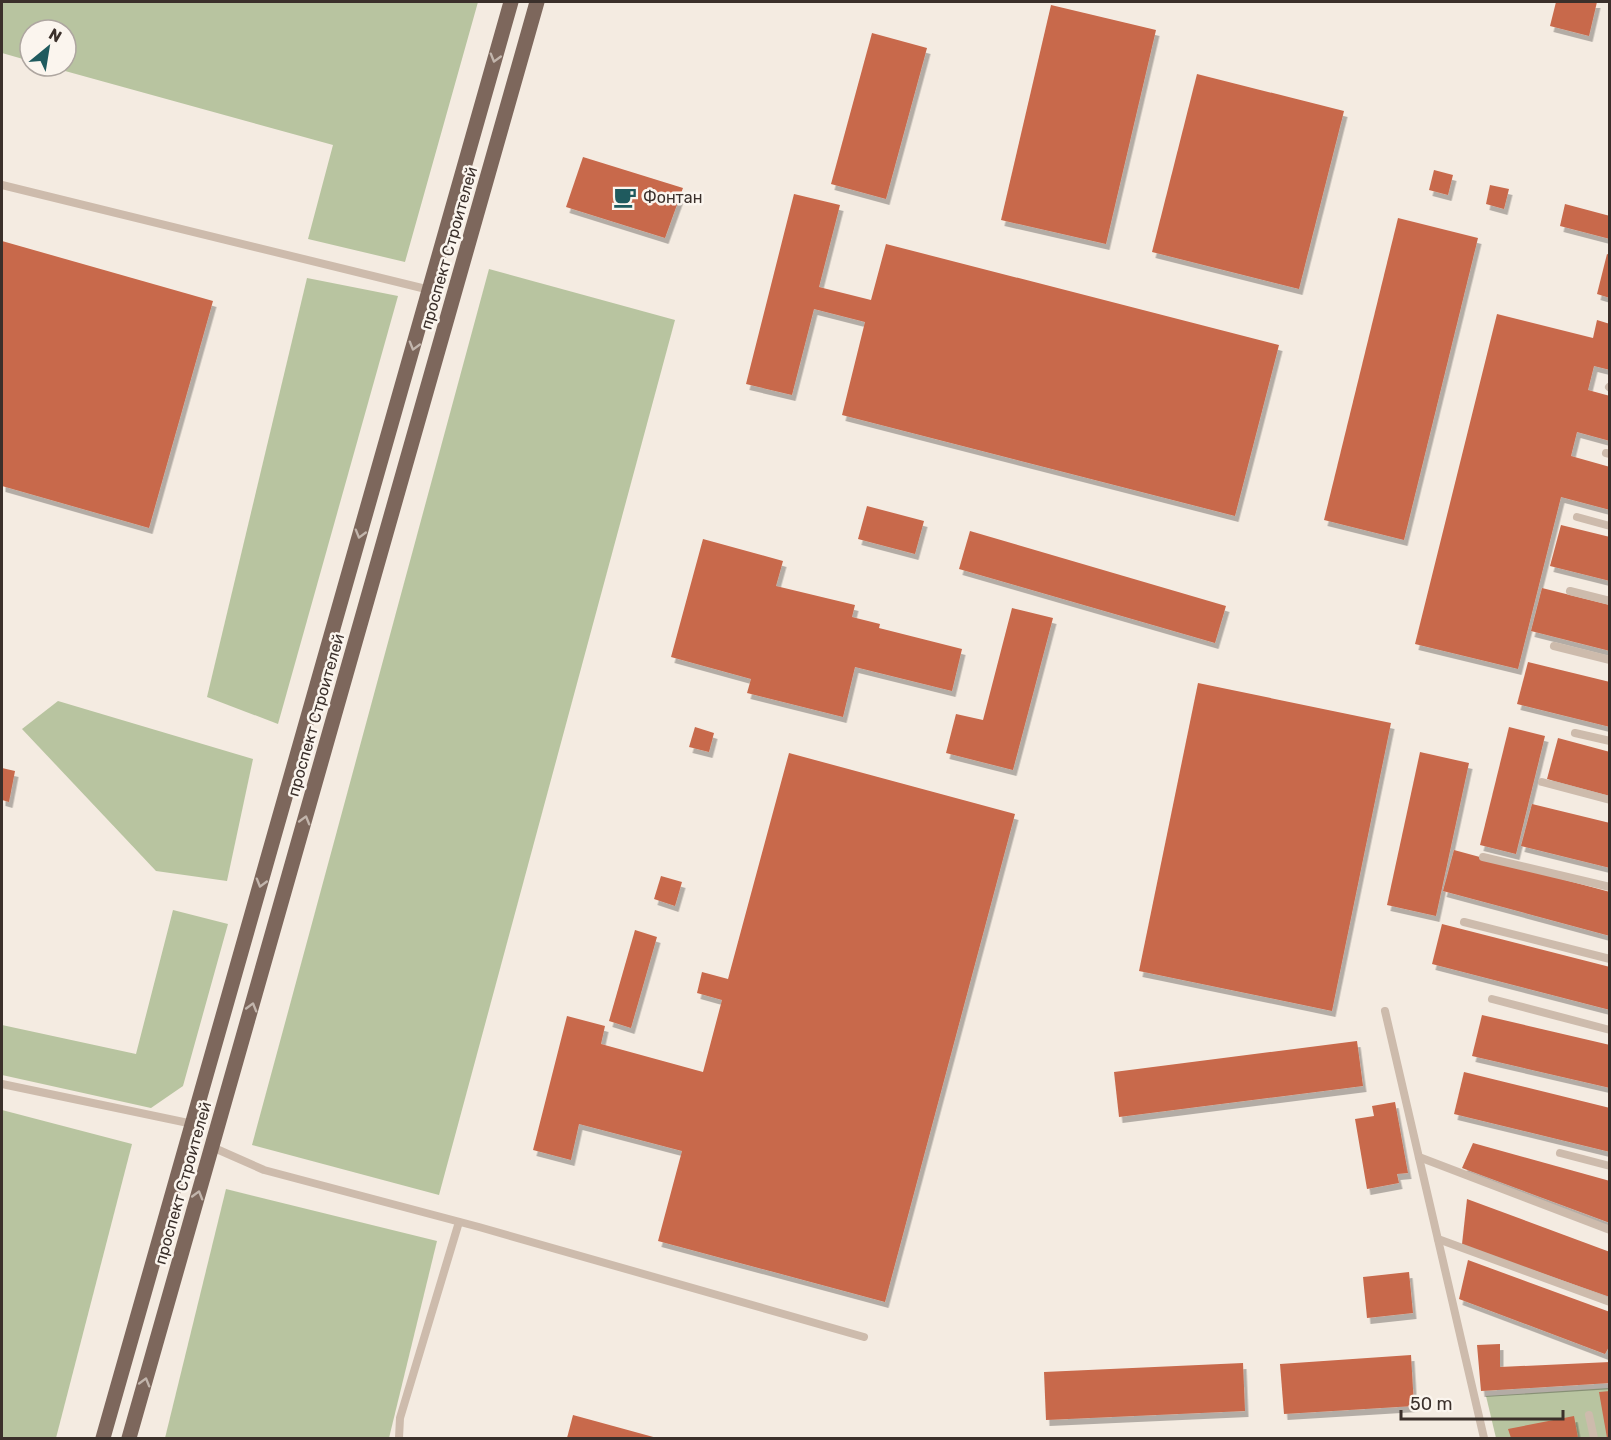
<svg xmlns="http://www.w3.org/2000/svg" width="1611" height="1440" font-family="Rubik,sans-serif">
	<defs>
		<filter id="shadow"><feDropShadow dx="3.5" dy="6" stdDeviation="0" flood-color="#0004"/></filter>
	</defs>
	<rect width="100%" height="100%" fill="#f4ebe1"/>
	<!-- green -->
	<g fill="#b8c4a0">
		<polygon points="2,2 478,2 405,262 308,239 333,145 47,66 66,66 66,30 30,30 30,61 2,53"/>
		<polygon points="489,269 675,320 439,1195 252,1145"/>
		<polygon points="307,278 398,296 278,724 207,697"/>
		<polygon points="58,701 253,759 227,881 156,871 22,729"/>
		<polygon points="173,910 228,924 183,1086 151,1108 2,1075 2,1025 136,1054"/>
		<polygon points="2,1110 132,1144 56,1438 2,1438"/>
		<polygon points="226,1189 437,1241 389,1438 165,1438"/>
		<polygon points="1609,1388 1609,1438 1496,1438 1486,1396"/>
	</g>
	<!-- building -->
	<g fill="#c8694b" filter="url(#shadow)">
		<polygon points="1556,2 1597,2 1589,36 1550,26"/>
		<polygon points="1051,5 1156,30 1106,244 1001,220"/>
		<polygon points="872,33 927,48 886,199 831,184"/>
		<polygon points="1197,74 1344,111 1299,289 1152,252"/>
		<polygon points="583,157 683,188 665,238 566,207"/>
		<polygon points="1434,170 1453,175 1448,195 1429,190"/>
		<polygon points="1490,185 1509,189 1504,209 1486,204"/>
		<polygon points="794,194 840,205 819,287 871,300 886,244 1279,345 1235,516 842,415 865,322 814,309 792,395 746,384"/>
		<polygon points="1565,204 1610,216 1610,239 1560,226"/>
		<polygon points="1398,218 1478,238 1404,540 1324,520"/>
		<polygon points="2,241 213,301 149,528 2,486"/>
		<polygon points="1607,254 1610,255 1610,298 1597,294"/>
		<polygon points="1497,314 1593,338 1597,320 1610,324 1610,370 1594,366 1588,390 1610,396 1610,441 1577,432 1571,456 1610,467 1610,510 1561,497 1518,669 1415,644"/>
		<polygon points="867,506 924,521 915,554 858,539"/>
		<polygon points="1561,525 1610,537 1610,581 1550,566"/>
		<polygon points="970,531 1226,606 1215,643 959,569"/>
		<polygon points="703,539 783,561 776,586 855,605 852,617 880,624 879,628 962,649 952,691 855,667 843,717 747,693 751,679 671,657"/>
		<polygon points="1542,588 1610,605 1610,651 1531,631"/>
		<polygon points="1012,608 1053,618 1013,770 946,753 956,714 983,720"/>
		<polygon points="1528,662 1610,682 1610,727 1517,704"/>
		<polygon points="1198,683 1391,723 1332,1011 1139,971"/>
		<polygon points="695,727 714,733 709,752 689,747"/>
		<polygon points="1509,727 1545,736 1516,854 1480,845"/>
		<polygon points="1558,738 1610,752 1610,796 1547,779"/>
		<polygon points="1420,752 1469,763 1436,916 1387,905"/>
		<polygon points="789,753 1015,814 885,1302 658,1241 682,1151 579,1124 571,1160 533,1150 567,1016 605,1026 601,1044 703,1072 722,1000 697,993 702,972 728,979"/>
		<polygon points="2,768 15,771 9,802 2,800"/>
		<polygon points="1532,804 1610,823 1610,868 1521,846"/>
		<polygon points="1454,850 1610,892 1610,936 1443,891"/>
		<polygon points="661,876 682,882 675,906 654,899"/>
		<polygon points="1442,924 1610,967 1610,1010 1432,964"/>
		<polygon points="635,930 657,937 631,1028 609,1021"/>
		<polygon points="1482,1015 1610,1045 1610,1088 1472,1056"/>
		<polygon points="1357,1041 1363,1086 1119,1117 1114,1072"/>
		<polygon points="1464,1072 1610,1108 1610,1152 1454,1114"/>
		<polygon points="1395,1102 1408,1173 1397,1174 1399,1183 1367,1189 1355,1119 1374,1116 1372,1106"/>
		<polygon points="1473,1143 1610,1181 1610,1223 1462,1168"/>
		<polygon points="1467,1199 1610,1252 1610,1297 1464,1246 1462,1244"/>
		<polygon points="1468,1260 1610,1312 1610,1345 1605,1354 1459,1299"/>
		<polygon points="1409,1272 1413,1313 1367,1318 1363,1277"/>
		<polygon points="1500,1344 1500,1367 1610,1362 1610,1383 1481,1391 1477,1345"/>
		<polygon points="1411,1355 1414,1406 1284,1414 1280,1364"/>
		<polygon points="1243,1363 1245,1411 1046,1420 1044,1372"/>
		<polygon points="1610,1391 1610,1438 1607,1438 1599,1392"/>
		<polygon points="573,1415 657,1438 567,1438"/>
		<polygon points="1574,1416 1578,1438 1511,1438 1508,1429"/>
	</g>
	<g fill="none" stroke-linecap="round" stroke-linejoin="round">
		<!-- lane -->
		<g stroke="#cdbbac" stroke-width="8">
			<polyline points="2,185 430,290"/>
			<polyline points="1609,387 1610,388"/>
			<polyline points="1606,453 1610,454"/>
			<polyline points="1577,517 1610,526"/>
			<polyline points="1570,591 1610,601"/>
			<polyline points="1554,646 1610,660"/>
			<polyline points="1575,733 1610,741"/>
			<polyline points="1542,782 1610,800"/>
			<polyline points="1483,857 1610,887"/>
			<polyline points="1464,922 1610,959"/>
			<polyline points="1492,999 1610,1030"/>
			<polyline points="1385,1011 1484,1438"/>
			<polyline points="2,1084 193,1124"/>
			<polyline points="212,1147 264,1170 479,1227 864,1337"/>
			<polyline points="1560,1153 1610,1166"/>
			<polyline points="1419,1157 1610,1230"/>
			<polyline points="1438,1239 1610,1302"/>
			<polyline points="1589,1415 1594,1438"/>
			<polyline points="399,1438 400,1418 459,1222"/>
		</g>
		<!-- primary -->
		<g stroke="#7d675c" stroke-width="15">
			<polyline points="103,1438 511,2"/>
			<polyline points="129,1438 537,2"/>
		</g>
	</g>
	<!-- one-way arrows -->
	<defs><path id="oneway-chevron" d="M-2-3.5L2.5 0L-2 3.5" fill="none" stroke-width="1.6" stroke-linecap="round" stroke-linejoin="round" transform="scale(1.5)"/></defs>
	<g stroke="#c2b5ac">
		<use href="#oneway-chevron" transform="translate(495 58) rotate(106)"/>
		<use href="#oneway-chevron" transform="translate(414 346) rotate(106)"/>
		<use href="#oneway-chevron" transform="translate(360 534) rotate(106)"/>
		<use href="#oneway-chevron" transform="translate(305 820) rotate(-74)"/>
		<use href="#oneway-chevron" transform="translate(261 883) rotate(106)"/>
		<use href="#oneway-chevron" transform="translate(252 1007) rotate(-74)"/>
		<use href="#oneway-chevron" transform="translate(198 1195) rotate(-74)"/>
		<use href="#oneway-chevron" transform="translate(145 1382) rotate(-74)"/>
	</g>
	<!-- icons -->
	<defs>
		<g id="cafe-bare" transform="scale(1.8)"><path d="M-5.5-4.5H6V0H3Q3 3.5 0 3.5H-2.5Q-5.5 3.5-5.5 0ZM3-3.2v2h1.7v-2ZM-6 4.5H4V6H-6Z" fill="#1f5a5e" stroke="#fbf5ee" stroke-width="2.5" paint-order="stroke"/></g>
	</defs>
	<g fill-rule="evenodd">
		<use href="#cafe-bare" x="625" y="197"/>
	</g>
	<g text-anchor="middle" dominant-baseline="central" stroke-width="5" stroke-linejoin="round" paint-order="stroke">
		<!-- poi labels -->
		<g font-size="16" fill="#3b302b" stroke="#fbf5ee" text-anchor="start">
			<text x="643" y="197">Фонтан</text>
		</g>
		<!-- street labels -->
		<g font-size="16" fill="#3b302b" stroke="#fbf5ee">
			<text transform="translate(449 248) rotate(-74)">проспект Строителей</text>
			<text transform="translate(316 715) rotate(-74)">проспект Строителей</text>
			<text transform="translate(183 1183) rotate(-74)">проспект Строителей</text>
		</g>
	</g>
	<!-- border -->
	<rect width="1611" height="1440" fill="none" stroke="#3b302b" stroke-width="6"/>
	<!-- north arrow -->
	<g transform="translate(48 48) rotate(30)"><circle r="28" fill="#fbf5ee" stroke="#aea6a0" stroke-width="1.5"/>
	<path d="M0-4.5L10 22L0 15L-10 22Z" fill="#1f5a5e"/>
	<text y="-9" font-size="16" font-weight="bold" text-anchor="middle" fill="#3b302b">N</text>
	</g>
	<!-- scale -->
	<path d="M1401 1410v9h162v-9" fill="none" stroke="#3b302b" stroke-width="3"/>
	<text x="1410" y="1410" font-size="18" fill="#3b302b" stroke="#fbf5ee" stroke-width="4.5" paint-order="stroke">50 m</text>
</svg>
